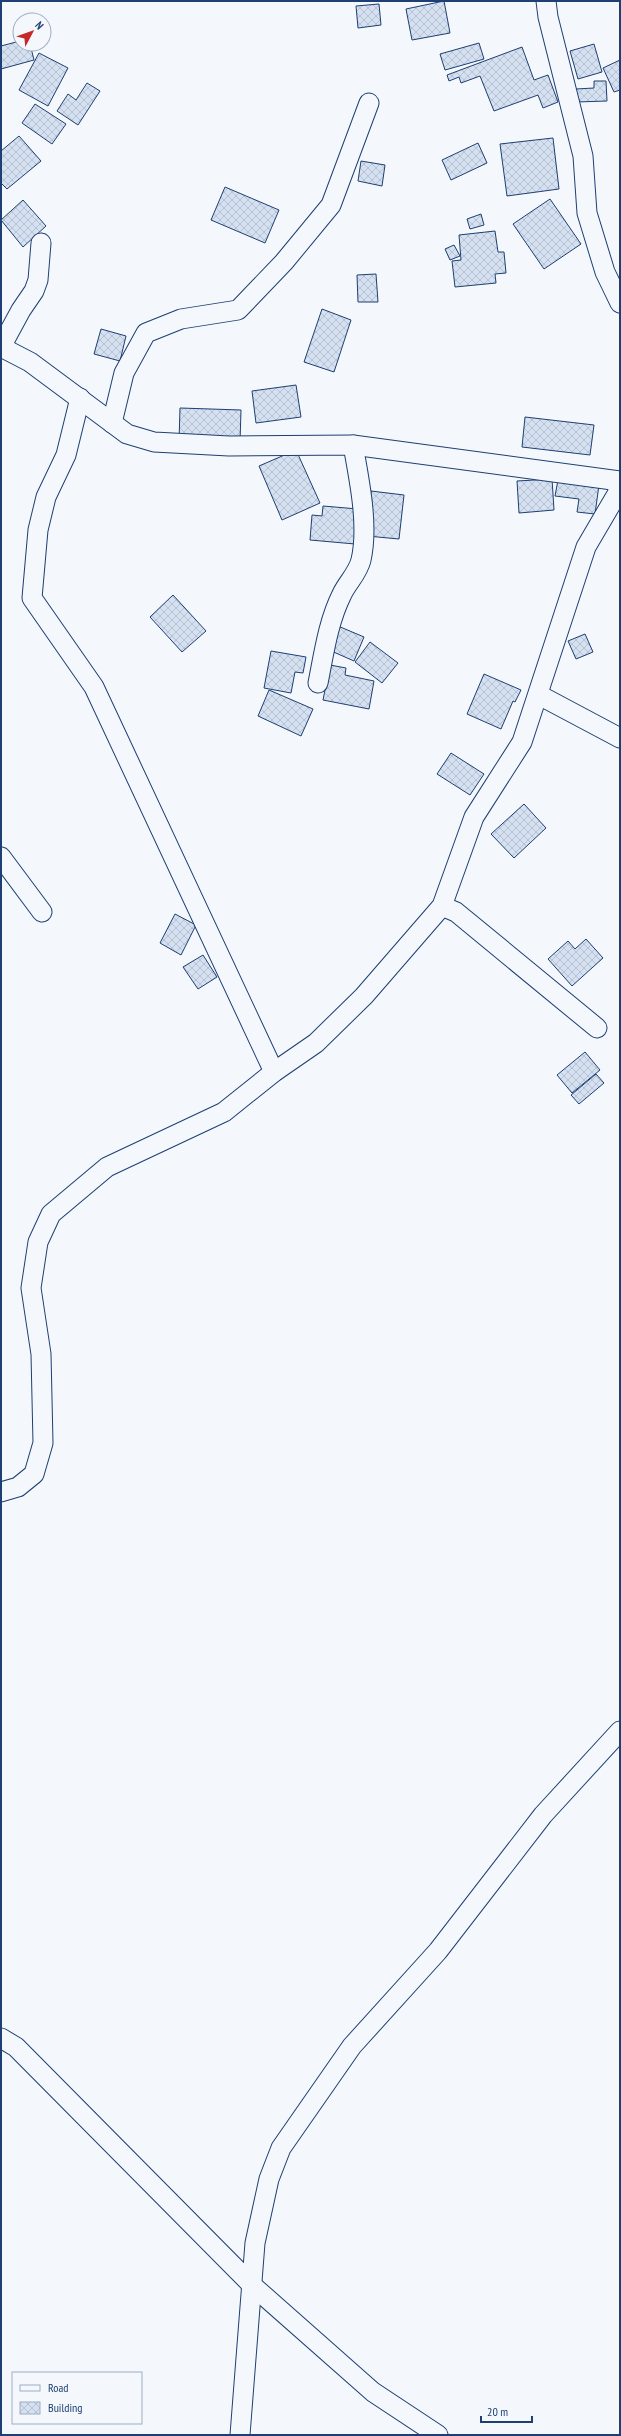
<svg xmlns="http://www.w3.org/2000/svg" width="621" height="2436" font-family="'PT Sans Narrow',sans-serif">
	<defs>
		<pattern id="building-cross-hatch" width="8" height="8" patternUnits="userSpaceOnUse"><rect width="8" height="8" fill="#d5e0f0"/><path d="M0 0l8 8M0 8l8-8" fill="none" stroke="#b6c1d1"/></pattern>
	</defs>
	<rect width="100%" height="100%" fill="#f4f7fb"/>
	<!-- building -->
	<g fill="url(#building-cross-hatch)" stroke="#1d3f73">
		<polygon points="444,1 450,33 412,40 406,9"/>
		<polygon points="379,4 381,25 358,28 356,6"/>
		<polygon points="20,41 20,44 30,44 34,60 1,69 1,46"/>
		<polygon points="479,43 484,59 445,70 440,54"/>
		<polygon points="594,44 602,72 578,79 570,51"/>
		<polygon points="522,47 534,80 548,75 558,102 543,108 538,95 494,111 480,76 461,83 459,77 449,81 447,75"/>
		<polygon points="39,53 68,68 48,106 19,90"/>
		<polygon points="620,60 620,90 614,92 603,68"/>
		<polygon points="594,81 606,81 607,101 576,102 576,89 594,88"/>
		<polygon points="87,83 100,91 78,125 57,111 68,94 76,100"/>
		<polygon points="35,104 66,124 52,144 22,123"/>
		<polygon points="19,136 41,161 7,189 1,183 1,151"/>
		<polygon points="553,138 559,189 507,196 500,144"/>
		<polygon points="478,143 487,163 451,180 442,160"/>
		<polygon points="361,161 385,165 382,186 358,181"/>
		<polygon points="225,187 279,210 265,243 211,220"/>
		<polygon points="550,199 581,244 544,269 513,224"/>
		<polygon points="23,200 46,226 23,247 1,220"/>
		<polygon points="481,214 484,225 470,229 467,219"/>
		<polygon points="495,231 498,252 504,252 506,273 495,274 496,283 455,287 452,261 461,260 459,235"/>
		<polygon points="454,245 460,256 450,260 445,249"/>
		<polygon points="376,274 378,302 358,302 357,275"/>
		<polygon points="322,309 351,320 334,372 304,362"/>
		<polygon points="101,329 126,336 120,361 94,354"/>
		<polygon points="296,385 301,417 256,423 252,391"/>
		<polygon points="180,408 241,410 240,442 179,441"/>
		<polygon points="525,417 594,425 590,455 522,447"/>
		<polygon points="296,450 320,503 282,520 259,466"/>
		<polygon points="552,479 554,510 519,513 517,481"/>
		<polygon points="558,480 599,485 595,514 577,512 579,499 555,496"/>
		<polygon points="371,491 404,495 399,539 367,536"/>
		<polygon points="323,506 358,509 355,544 310,540 312,515 322,516"/>
		<polygon points="173,595 206,631 182,652 150,617"/>
		<polygon points="338,626 364,637 354,661 329,650"/>
		<polygon points="585,634 593,652 576,659 568,641"/>
		<polygon points="370,642 398,663 382,683 355,662"/>
		<polygon points="271,651 306,657 303,673 295,672 291,693 264,688"/>
		<polygon points="330,665 346,668 345,675 374,681 369,709 323,700"/>
		<polygon points="484,674 521,690 515,702 513,701 501,729 467,714"/>
		<polygon points="269,690 313,709 301,736 258,716"/>
		<polygon points="451,753 484,774 470,795 437,774"/>
		<polygon points="524,804 546,828 514,858 491,834"/>
		<polygon points="175,914 196,925 181,955 160,943"/>
		<polygon points="586,939 603,958 572,986 548,959 568,941 575,949"/>
		<polygon points="203,955 217,977 198,989 183,967"/>
		<polygon points="585,1052 600,1070 572,1093 557,1075"/>
		<polygon points="596,1074 604,1083 579,1104 571,1095"/>
	</g>
	<g fill="none" stroke-linecap="round" stroke-linejoin="round">
		<!-- minor casing -->
		<g stroke="#1d3f73" stroke-width="21">
			<g id="minor">
				<polyline points="546,1 548,17 583,156 587,213 605,272 620,303"/>
				<polyline points="1,347 30,362 127,434 154,442 229,446 353,445 620,481"/>
				<polyline points="1,347 21,310 34,291 38,280 41,243"/>
				<polyline points="80,398 66,455 46,497 38,530 32,598 94,687 274,1072"/>
				<polyline points="112,423 124,373 146,333 181,319 238,310 284,262 331,205 369,103"/>
				<path d="M318 683C324 653 328 622 342 594 347 583 358 573 361 560 369 525 359 479 353 445"/>
				<polyline points="539,695 620,738"/>
				<polyline points="1,857 42,912"/>
				<polyline points="442,906 456,912 597,1028"/>
				<polyline points="1,1492 18,1487 34,1474 43,1443 41,1354 31,1288 38,1242 51,1214 107,1167 224,1112 274,1072 316,1043 364,996 442,906 474,817 522,742 586,547 617,494 620,482"/>
				<polyline points="1,2038 16,2047 253,2286 373,2392 438,2435"/>
				<polyline points="240,2435 255,2243 269,2179 281,2148 352,2046 438,1951 543,1815 620,1731"/>
			</g>
		</g>
		<!-- minor -->
		<use href="#minor" stroke="#f4f7fb" stroke-width="19"/>
	</g>
	<!-- border -->
	<rect width="621" height="2436" fill="none" stroke="#1d3f73" stroke-width="4"/>
	<!-- legend -->
	<rect x="12" y="2372" width="130" height="52" fill="#f4f7fb" stroke="#9eadc5"/>
	<rect x="20" y="2385" width="20" height="6" fill="#f4f7fb" stroke="#9eadc5"/>
	<text x="48" y="2392" font-size="12" fill="#1d3f73">Road</text>
	<rect x="20" y="2402" width="20" height="12" fill="url(#building-cross-hatch)" stroke="#9eadc5"/>
	<text x="48" y="2412" font-size="12" fill="#1d3f73">Building</text>
	<!-- north arrow -->
	<g transform="translate(32 32) rotate(49)"><circle r="19" fill="#f4f7fb" stroke="#9eadc5"/>
	<path d="M0-3L7 15L0 10L-7 15Z" fill="#c62828"/>
	<text y="-6" font-size="11" font-weight="bold" text-anchor="middle" fill="#1d3f73">N</text>
	</g>
	<!-- scale -->
	<path d="M481 2416v6h51v-6" fill="none" stroke="#1d3f73" stroke-width="2"/>
	<text x="487" y="2416" font-size="12" fill="#1d3f73" stroke="#f4f7fb" stroke-width="3" paint-order="stroke">20 m</text>
</svg>
